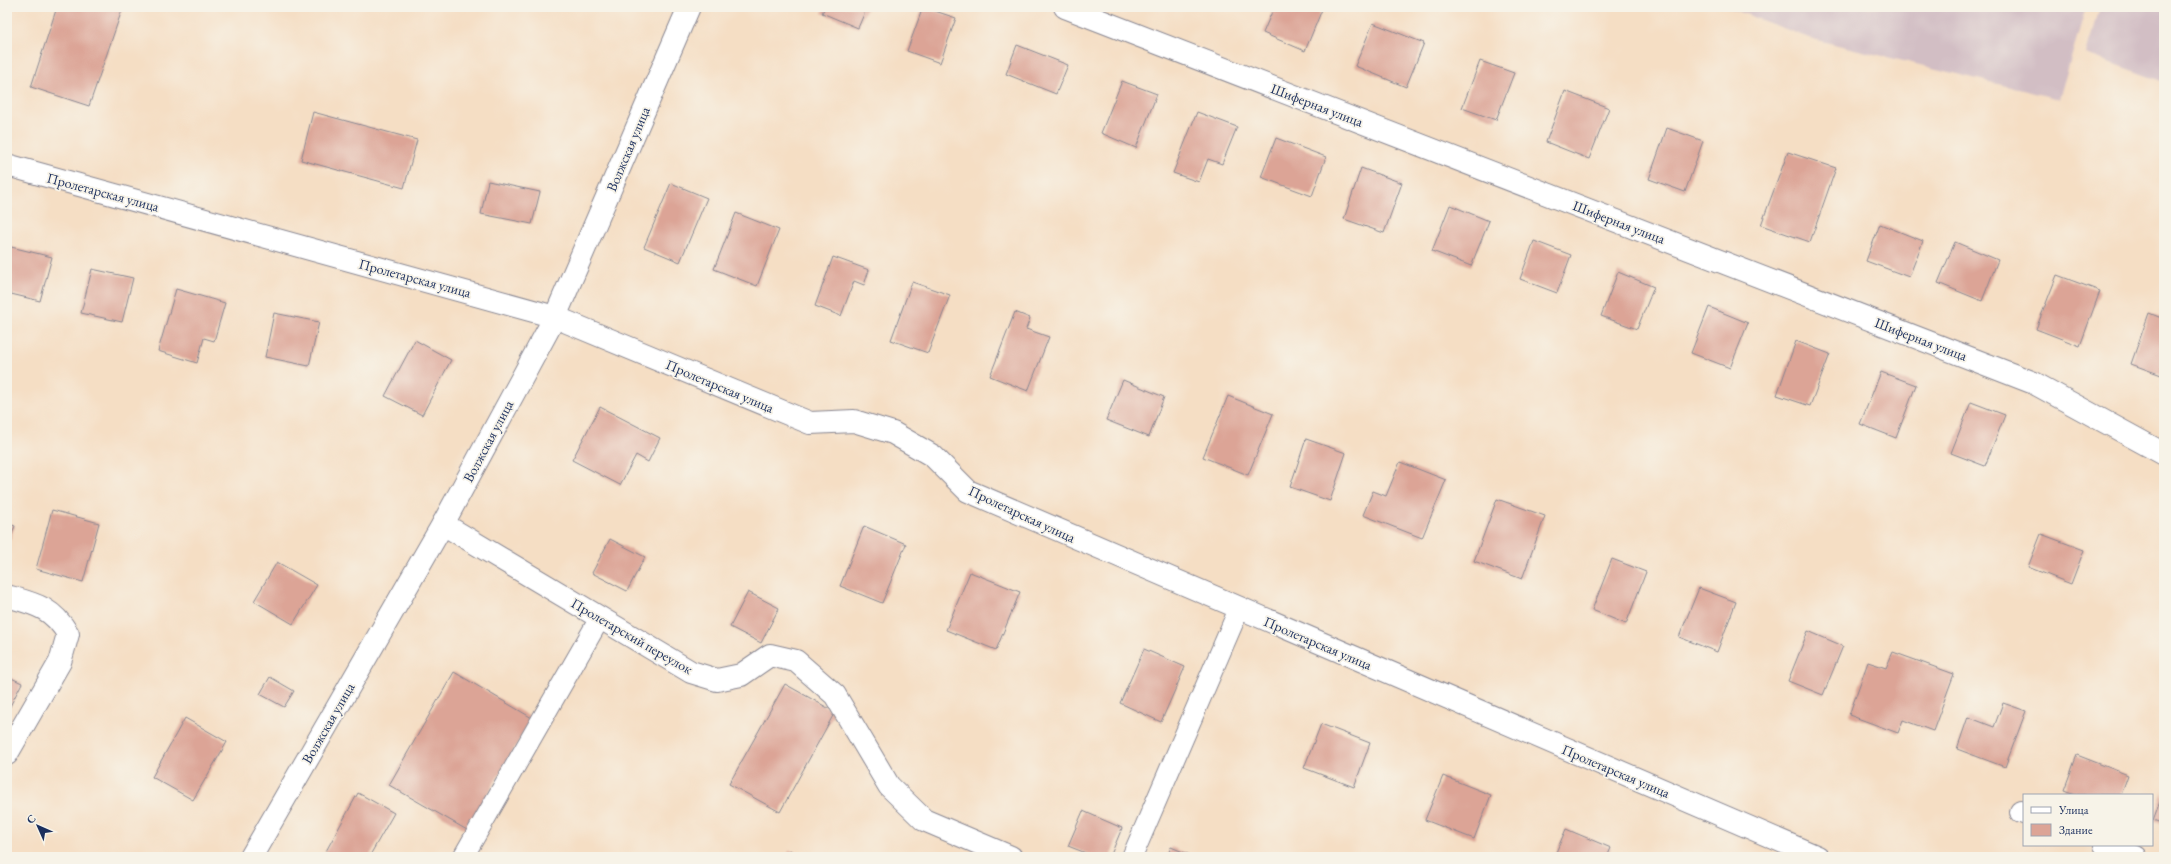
<svg xmlns="http://www.w3.org/2000/svg" width="2171" height="864" font-family="'EB Garamond',serif">
	<rect width="100%" height="100%" fill="#f7f3e8"/>
	<filter id="ink" filterUnits="userSpaceOnUse"><feTurbulence type="fractalNoise" baseFrequency=".025" numOctaves="2"/><feDisplacementMap in="SourceGraphic" scale="8" xChannelSelector="R" yChannelSelector="G"/><feConvolveMatrix kernelMatrix="1 2 1 2 8 2 1 2 1" color-interpolation-filters="sRGB"/></filter>
	<filter id="wash" filterUnits="userSpaceOnUse"><feTurbulence type="fractalNoise" baseFrequency=".012" numOctaves="4" result="noise"/><feDisplacementMap in="SourceGraphic" scale="16" xChannelSelector="R" yChannelSelector="G"/><feGaussianBlur stdDeviation="0.9" result="paint"/><feColorMatrix in="noise" values="0 0 0 0 0 0 0 0 0 0 0 0 0 0 0 0 0 1.4 0 .05"/><feComposite in="paint" operator="in"/></filter>
	<g filter="url(#wash)">
		<rect width="100%" height="100%" fill="#f5dec4"/>
		<!-- industrial -->
		<g fill="#d2bec4">
			<polygon points="1727,7 2086,7 2059,99 1809,38"/>
			<polygon points="2099,7 2164,7 2164,82 2086,54"/>
		</g>
		<g id="blocks">
			<!-- building -->
			<g fill="#dca496">
				<polygon points="57,7 123,7 89,106 31,87"/>
				<polygon points="825,7 867,7 858,28 822,13"/>
				<polygon points="923,7 956,18 940,63 907,51"/>
				<polygon points="1274,7 1323,7 1305,51 1263,33"/>
				<polygon points="1373,23 1424,43 1406,87 1355,66"/>
				<polygon points="1017,45 1068,65 1056,94 1006,74"/>
				<polygon points="1480,61 1514,73 1496,120 1462,108"/>
				<polygon points="1122,81 1157,94 1136,148 1101,133"/>
				<polygon points="1565,91 1609,108 1589,159 1546,142"/>
				<polygon points="313,112 417,140 404,188 301,160"/>
				<polygon points="1197,112 1237,127 1222,164 1208,159 1199,182 1173,173"/>
				<polygon points="1667,128 1703,141 1685,192 1649,179"/>
				<polygon points="1276,138 1326,157 1312,196 1261,177"/>
				<polygon points="1788,152 1836,168 1810,242 1761,225"/>
				<polygon points="1361,168 1402,183 1384,233 1344,219"/>
				<polygon points="488,181 540,192 532,224 481,214"/>
				<polygon points="671,183 707,198 680,262 644,247"/>
				<polygon points="1450,205 1489,221 1471,266 1432,251"/>
				<polygon points="736,213 779,230 757,286 714,269"/>
				<polygon points="1880,224 1923,241 1909,277 1866,261"/>
				<polygon points="1534,241 1571,255 1557,293 1520,279"/>
				<polygon points="1955,242 1998,260 1982,301 1938,283"/>
				<polygon points="7,246 52,257 40,301 7,293"/>
				<polygon points="833,257 869,270 864,285 854,281 841,316 815,306"/>
				<polygon points="92,269 133,278 122,322 81,313"/>
				<polygon points="1618,272 1654,287 1637,329 1601,316"/>
				<polygon points="2057,275 2100,291 2080,346 2036,329"/>
				<polygon points="912,282 950,295 928,353 891,340"/>
				<polygon points="176,289 225,303 214,341 204,338 197,363 158,351"/>
				<polygon points="1709,307 1748,323 1730,368 1691,353"/>
				<polygon points="1015,312 1030,318 1026,329 1049,337 1028,391 990,376"/>
				<polygon points="274,313 319,322 309,366 265,357"/>
				<polygon points="2149,313 2164,319 2164,376 2131,364"/>
				<polygon points="415,340 451,360 422,415 385,396"/>
				<polygon points="1796,341 1830,354 1810,406 1777,395"/>
				<polygon points="1881,372 1916,385 1896,438 1860,424"/>
				<polygon points="1123,380 1164,397 1149,437 1106,420"/>
				<polygon points="1228,396 1273,414 1248,475 1203,457"/>
				<polygon points="1971,402 2005,415 1985,466 1951,453"/>
				<polygon points="600,407 660,438 648,462 636,455 620,485 572,460"/>
				<polygon points="1306,439 1346,453 1330,501 1290,487"/>
				<polygon points="1400,462 1446,480 1422,538 1363,515 1373,491 1386,496"/>
				<polygon points="1497,499 1545,516 1522,579 1474,561"/>
				<polygon points="52,510 99,523 83,582 36,569"/>
				<polygon points="7,523 15,526 7,547"/>
				<polygon points="864,526 906,544 882,603 840,586"/>
				<polygon points="2041,534 2084,550 2071,584 2028,567"/>
				<polygon points="610,539 645,557 627,591 592,573"/>
				<polygon points="1612,559 1646,572 1626,624 1592,610"/>
				<polygon points="277,562 317,585 293,624 254,601"/>
				<polygon points="970,572 1020,592 996,650 946,630"/>
				<polygon points="1699,588 1736,602 1717,652 1679,637"/>
				<polygon points="748,592 779,608 761,643 730,627"/>
				<polygon points="1808,631 1843,646 1823,695 1788,681"/>
				<polygon points="1144,649 1185,667 1161,722 1120,703"/>
				<polygon points="1893,652 1954,674 1933,731 1903,720 1898,733 1849,715 1868,662 1886,668"/>
				<polygon points="454,672 532,718 467,830 389,785"/>
				<polygon points="7,676 22,683 7,712"/>
				<polygon points="270,677 294,691 284,707 260,694"/>
				<polygon points="785,684 835,712 780,812 729,784"/>
				<polygon points="2003,703 2026,711 2005,767 1957,749 1968,717 1994,727"/>
				<polygon points="185,718 227,742 193,800 152,777"/>
				<polygon points="1321,724 1370,743 1354,787 1304,768"/>
				<polygon points="2077,755 2128,775 2121,795 2077,795 2064,790"/>
				<polygon points="1443,776 1491,795 1474,839 1425,820"/>
				<polygon points="2164,791 2164,824 2153,820"/>
				<polygon points="358,793 394,813 369,857 333,857 325,853"/>
				<polygon points="1083,811 1122,828 1110,857 1096,857 1068,846"/>
				<polygon points="1566,829 1611,848 1607,857 1554,857"/>
				<polygon points="1171,847 1195,857 1167,857"/>
				<polygon points="790,850 800,857 786,857"/>
			</g>
		</g>
	</g>
	<g filter="url(#ink)">
		<use href="#blocks" fill-opacity="0" stroke="#888691" stroke-width="1"/>
		<g fill="none" stroke-linecap="round" stroke-linejoin="round">
			<!-- lane casing -->
			<g stroke="#888691" stroke-width="22">
				<g id="lane">
					<polyline points="463,857 600,618"/>
					<polyline points="1132,857 1239,609"/>
				</g>
			</g>
			<!-- street casing -->
			<g stroke="#888691" stroke-width="24">
				<g id="street">
					<polyline points="1065,7 2034,383 2164,454"/>
					<polyline points="7,165 555,317 810,423 854,421 893,433 933,456 968,491 1818,857"/>
					<polyline points="443,524 691,672 717,680 741,675 770,655 796,661 835,695 889,786 924,820 1011,857"/>
					<path d="M7 596C35 604 52 607 68 634L60 662 7 754"/>
					<polyline points="2021,812 2024,813"/>
					<polyline points="2105,845 2136,857"/>
					<polyline points="251,857 443,524 555,317 689,7"/>
				</g>
			</g>
			<!-- lane -->
			<use href="#lane" stroke="#fff" stroke-width="20"/>
			<!-- street -->
			<use href="#street" stroke="#fff" stroke-width="22"/>
		</g>
	</g>
	<g text-anchor="middle" dominant-baseline="central" stroke-width="3.5" stroke-linejoin="round" paint-order="stroke">
		<!-- street labels -->
		<g font-size="14" fill="#1b2f5e" stroke="#f7f3e8">
			<text transform="translate(1317 105) rotate(21)">Шиферная улица</text>
			<text transform="translate(628 149) rotate(-67)">Волжская улица</text>
			<text transform="translate(103 192) rotate(15)">Пролетарская улица</text>
			<text transform="translate(1619 222) rotate(21)">Шиферная улица</text>
			<text transform="translate(415 278) rotate(15)">Пролетарская улица</text>
			<text transform="translate(1921 339) rotate(21)">Шиферная улица</text>
			<text transform="translate(720 386) rotate(23)">Пролетарская улица</text>
			<text transform="translate(488 441) rotate(-62)">Волжская улица</text>
			<text transform="translate(1022 514) rotate(25)">Пролетарская улица</text>
			<text transform="translate(632 636) rotate(30)">Пролетарский переулок</text>
			<text transform="translate(1318 643) rotate(23)">Пролетарская улица</text>
			<text transform="translate(328 723) rotate(-60)">Волжская улица</text>
			<text transform="translate(1616 771) rotate(23)">Пролетарская улица</text>
		</g>
	</g>
	<!-- margin -->
	<rect width="2171" height="864" fill="none" stroke="#f7f3e8" stroke-width="24"/>
	<!-- legend -->
	<rect x="2023" y="794" width="130" height="52" fill="#f7f3e8" stroke="#9fa5b1"/>
	<rect x="2031" y="807" width="20" height="6" fill="#ffffff" stroke="#9fa5b1"/>
	<text x="2059" y="814" font-size="12" fill="#1b2f5e">Улица</text>
	<rect x="2031" y="824" width="20" height="12" fill="#dca496" stroke="#9fa5b1"/>
	<text x="2059" y="834" font-size="12" fill="#1b2f5e">Здание</text>
	<!-- north arrow -->
	<g transform="translate(38 826) rotate(315)" stroke="#f7f3e8" stroke-width="3" paint-order="stroke">
	<path d="M0-3L7 15L0 10L-7 15Z" fill="#1b2f5e"/>
	<text y="-6" font-size="11" font-weight="bold" text-anchor="middle" fill="#1b2f5e">С</text>
	</g>
</svg>
